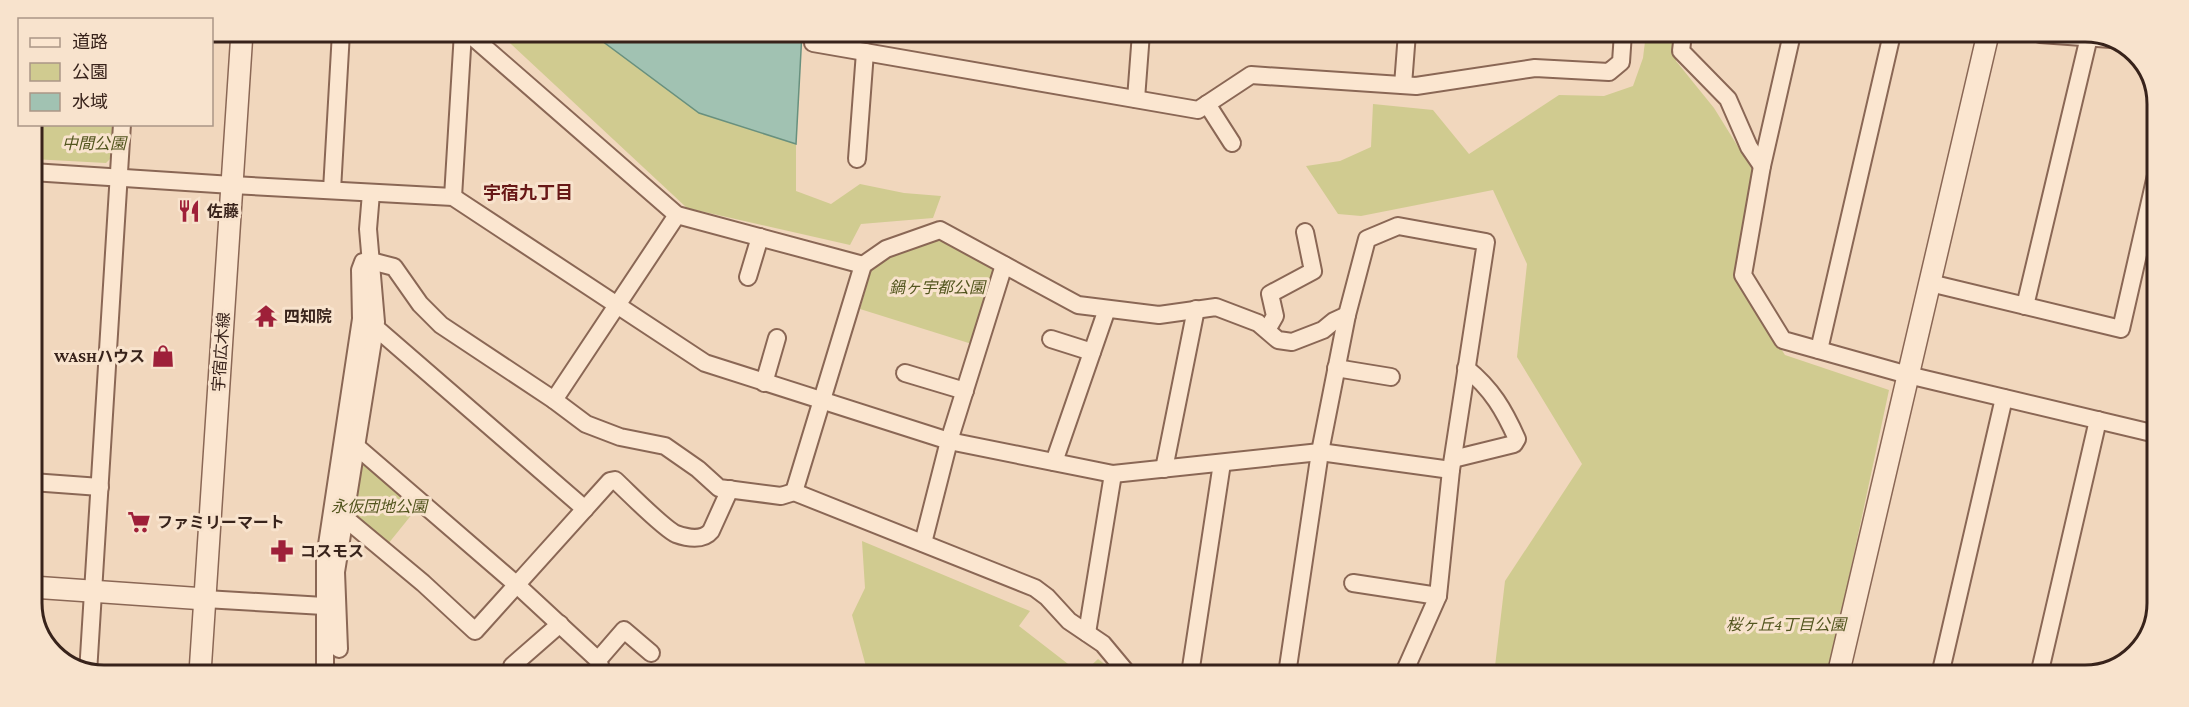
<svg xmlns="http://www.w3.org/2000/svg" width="2189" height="707" font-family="'Crimson Pro','Noto Sans JP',serif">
	<rect width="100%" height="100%" fill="#f1d7bd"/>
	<!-- green -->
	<g fill="#d0cb90">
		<polygon points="498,32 590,32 699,113 796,144 796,191 831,204 860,184 904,193 941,196 933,218 861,224 850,245 687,208"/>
		<polygon points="1646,33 1678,34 1676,61 1714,108 1755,174 1735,279 1785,355 1889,390 1828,675 1744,675 1714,668 1710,675 1494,675 1505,581 1582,464 1517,357 1527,264 1493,190 1361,216 1338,214 1306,166 1340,161 1371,147 1373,104 1433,110 1469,154 1559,95 1604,96 1633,86 1643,58"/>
		<polygon points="32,125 114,125 112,157 106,163 32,159"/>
		<polygon points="939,240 990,266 994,274 975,345 860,309 871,271 889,255"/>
		<polygon points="365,462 417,508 388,544 356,520 353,512 361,466"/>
		<polygon points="862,541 1030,611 1019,626 1081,674 939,674 900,668 868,674 852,615 865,588"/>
		<polygon points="1098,659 1117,674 1082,674"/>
	</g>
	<!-- water -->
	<polygon fill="#a1c2b2" stroke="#68907e" stroke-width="1.5" points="590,32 802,32 796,144 699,113"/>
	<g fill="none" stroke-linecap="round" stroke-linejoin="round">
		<!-- minor casing -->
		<g stroke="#8a6755" stroke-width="20">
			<g id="minor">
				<polyline points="467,32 677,215 863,265 886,249 940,230 1078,305 1159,315 1216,307 1258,323 1278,340 1292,342 1323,330 1334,321 1347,315"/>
				<polyline points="814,32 813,43 1198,110 1251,75 1416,86 1535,68 1609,72 1621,62 1623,33"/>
				<polyline points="1683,34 1681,51 1728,99 1749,147 1762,166"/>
				<polyline points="1792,34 1762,166 1743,275 1783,340 1908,375 2156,434"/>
				<polyline points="2040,34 2111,39"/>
				<polyline points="1403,85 1407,33"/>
				<polyline points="1136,99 1141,33"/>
				<polyline points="1207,104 1232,143"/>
				<polyline points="857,159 865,52"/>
				<polyline points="32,172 232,185 453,197 705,363 949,441 1113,474 1320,452 1451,470"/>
				<polyline points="332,190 341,32"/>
				<polyline points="453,197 463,32"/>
				<polyline points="748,277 760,237"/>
				<polyline points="1930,283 2121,329 2157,171"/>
				<polyline points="2025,306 2089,37"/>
				<polyline points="375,327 585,509"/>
				<polyline points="1267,330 1275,316 1270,294 1313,271 1305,232"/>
				<polyline points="1051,339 1092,352"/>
				<polyline points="1819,350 1892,34"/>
				<polyline points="1336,368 1391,377"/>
				<polyline points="905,373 965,391"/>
				<polyline points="764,383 777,338"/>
				<polyline points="554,400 677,215"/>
				<polyline points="356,446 517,585 598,660 603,674"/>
				<path d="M1453 459 1514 444 1517 439C1504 410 1492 389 1466 368"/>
				<polyline points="1054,462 1107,309"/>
				<polyline points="1164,469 1196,309"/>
				<polyline points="32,482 100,487"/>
				<polyline points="794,492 863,265"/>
				<path d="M345 518 423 583 475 631 610 481 615 480C628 492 663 528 676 534 687 538 703 541 711 531L730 489"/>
				<polyline points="923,543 949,441 1004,265"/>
				<polyline points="1353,583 1438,596"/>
				<polyline points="205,599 324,606"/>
				<polyline points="1087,633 1113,474"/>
				<polyline points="339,649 336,572 376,322 368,229 371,193"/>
				<polyline points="598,660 624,630 651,653"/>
				<polyline points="88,673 122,124"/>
				<polyline points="325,673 325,558 361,319 360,270 363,262 371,261 394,267 420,304 441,325 554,400 586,424 620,437 665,446 698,469 719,488 781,496 794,492 1035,588 1047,597 1069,621 1103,644 1128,674"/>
				<polyline points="511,673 512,666 560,624"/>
				<polyline points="1190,674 1222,463"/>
				<polyline points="1287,674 1320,452 1347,315 1367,239 1398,226 1486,242 1451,470 1438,596 1403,675"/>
				<polyline points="1940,675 2004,398"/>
				<polyline points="2039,675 2098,420"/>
			</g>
		</g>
		<!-- tertiary casing -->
		<g stroke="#8a6755" stroke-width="24">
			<g id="tertiary">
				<polyline points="32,587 205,599"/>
				<polyline points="200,673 242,32"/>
				<polyline points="1838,675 1988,34"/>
			</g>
		</g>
		<!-- minor -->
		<use href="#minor" stroke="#fbe6d0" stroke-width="16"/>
		<!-- tertiary -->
		<use href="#tertiary" stroke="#fbe6d0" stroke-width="21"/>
	</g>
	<!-- icons -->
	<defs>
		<g id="restaurant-bare" transform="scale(1.8)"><path d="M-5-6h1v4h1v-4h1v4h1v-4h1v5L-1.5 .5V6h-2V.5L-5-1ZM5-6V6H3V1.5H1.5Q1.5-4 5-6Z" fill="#9e2039" stroke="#f8e3cd" stroke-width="2.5" paint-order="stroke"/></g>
		<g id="temple-bare" transform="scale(1.8)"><path d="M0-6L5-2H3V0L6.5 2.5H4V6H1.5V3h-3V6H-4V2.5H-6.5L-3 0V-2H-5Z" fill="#9e2039" stroke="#f8e3cd" stroke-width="2.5" paint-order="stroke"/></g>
		<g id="shop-bare" transform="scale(1.8)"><path d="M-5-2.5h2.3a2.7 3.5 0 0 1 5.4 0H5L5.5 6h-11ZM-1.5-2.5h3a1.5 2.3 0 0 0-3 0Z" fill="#9e2039" stroke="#f8e3cd" stroke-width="2.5" paint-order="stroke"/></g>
		<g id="supermarket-bare" transform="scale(1.8)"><path d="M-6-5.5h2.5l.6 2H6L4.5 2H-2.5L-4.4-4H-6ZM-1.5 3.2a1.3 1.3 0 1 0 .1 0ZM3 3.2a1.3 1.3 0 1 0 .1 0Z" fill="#9e2039" stroke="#f8e3cd" stroke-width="2.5" paint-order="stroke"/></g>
		<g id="pharmacy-bare" transform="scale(1.8)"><path d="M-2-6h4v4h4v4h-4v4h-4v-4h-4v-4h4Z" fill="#9e2039" stroke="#f8e3cd" stroke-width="2.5" paint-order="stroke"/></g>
	</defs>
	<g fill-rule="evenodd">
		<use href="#restaurant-bare" x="189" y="211"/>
		<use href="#temple-bare" x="266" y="316"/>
		<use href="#shop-bare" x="163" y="356"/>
		<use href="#supermarket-bare" x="139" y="522"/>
		<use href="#pharmacy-bare" x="282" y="551"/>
	</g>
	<g text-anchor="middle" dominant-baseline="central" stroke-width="6" stroke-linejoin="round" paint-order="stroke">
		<!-- park labels -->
		<g font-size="16" font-style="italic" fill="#53561f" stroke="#f8e3cd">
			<text x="94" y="143">中間公園</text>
			<text x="937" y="287">鍋ヶ宇都公園</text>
			<text x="379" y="506">永仮団地公園</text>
			<text x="1786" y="624">桜ヶ丘4丁目公園</text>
		</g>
		<!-- poi labels -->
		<g font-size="16" font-weight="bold" fill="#38231b" stroke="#f8e3cd" text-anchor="start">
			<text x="207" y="211">佐藤</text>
			<text x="284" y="316">四知院</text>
			<text x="145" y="356" text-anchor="end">WASHハウス</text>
			<text x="157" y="522">ファミリーマート</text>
			<text x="300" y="551">コスモス</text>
		</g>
		<!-- street labels -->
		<g font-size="16" fill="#38231b" stroke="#f8e3cd">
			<text transform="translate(221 352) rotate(-86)">宇宿広木線</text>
		</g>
		<!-- neighbourhood labels -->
		<g font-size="18" font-weight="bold" fill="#681817" stroke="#f8e3cd">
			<text x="528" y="193">宇宿九丁目</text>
		</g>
	</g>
	<!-- crop -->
	<path d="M0 0H2189V707H0ZM104 42H2085A62 62 0 0 1 2147 104V603A62 62 0 0 1 2085 665H104A62 62 0 0 1 42 603V104A62 62 0 0 1 104 42Z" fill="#f8e3cd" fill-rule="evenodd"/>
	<path fill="none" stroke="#38231b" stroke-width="3" d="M104 42H2085A62 62 0 0 1 2147 104V603A62 62 0 0 1 2085 665H104A62 62 0 0 1 42 603V104A62 62 0 0 1 104 42Z"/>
	<!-- legend -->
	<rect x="18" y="18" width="195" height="108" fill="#f8e3cd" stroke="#ab9686" stroke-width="1.5"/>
	<rect x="30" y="38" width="30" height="9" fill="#fbe6d0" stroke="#ab9686" stroke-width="1.5"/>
	<text x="72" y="48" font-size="18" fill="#38231b">道路</text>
	<rect x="30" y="63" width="30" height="18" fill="#d0cb90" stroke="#ab9686" stroke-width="1.5"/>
	<text x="72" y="78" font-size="18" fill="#38231b">公園</text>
	<rect x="30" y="93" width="30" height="18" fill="#a1c2b2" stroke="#ab9686" stroke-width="1.5"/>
	<text x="72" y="108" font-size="18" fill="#38231b">水域</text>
</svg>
